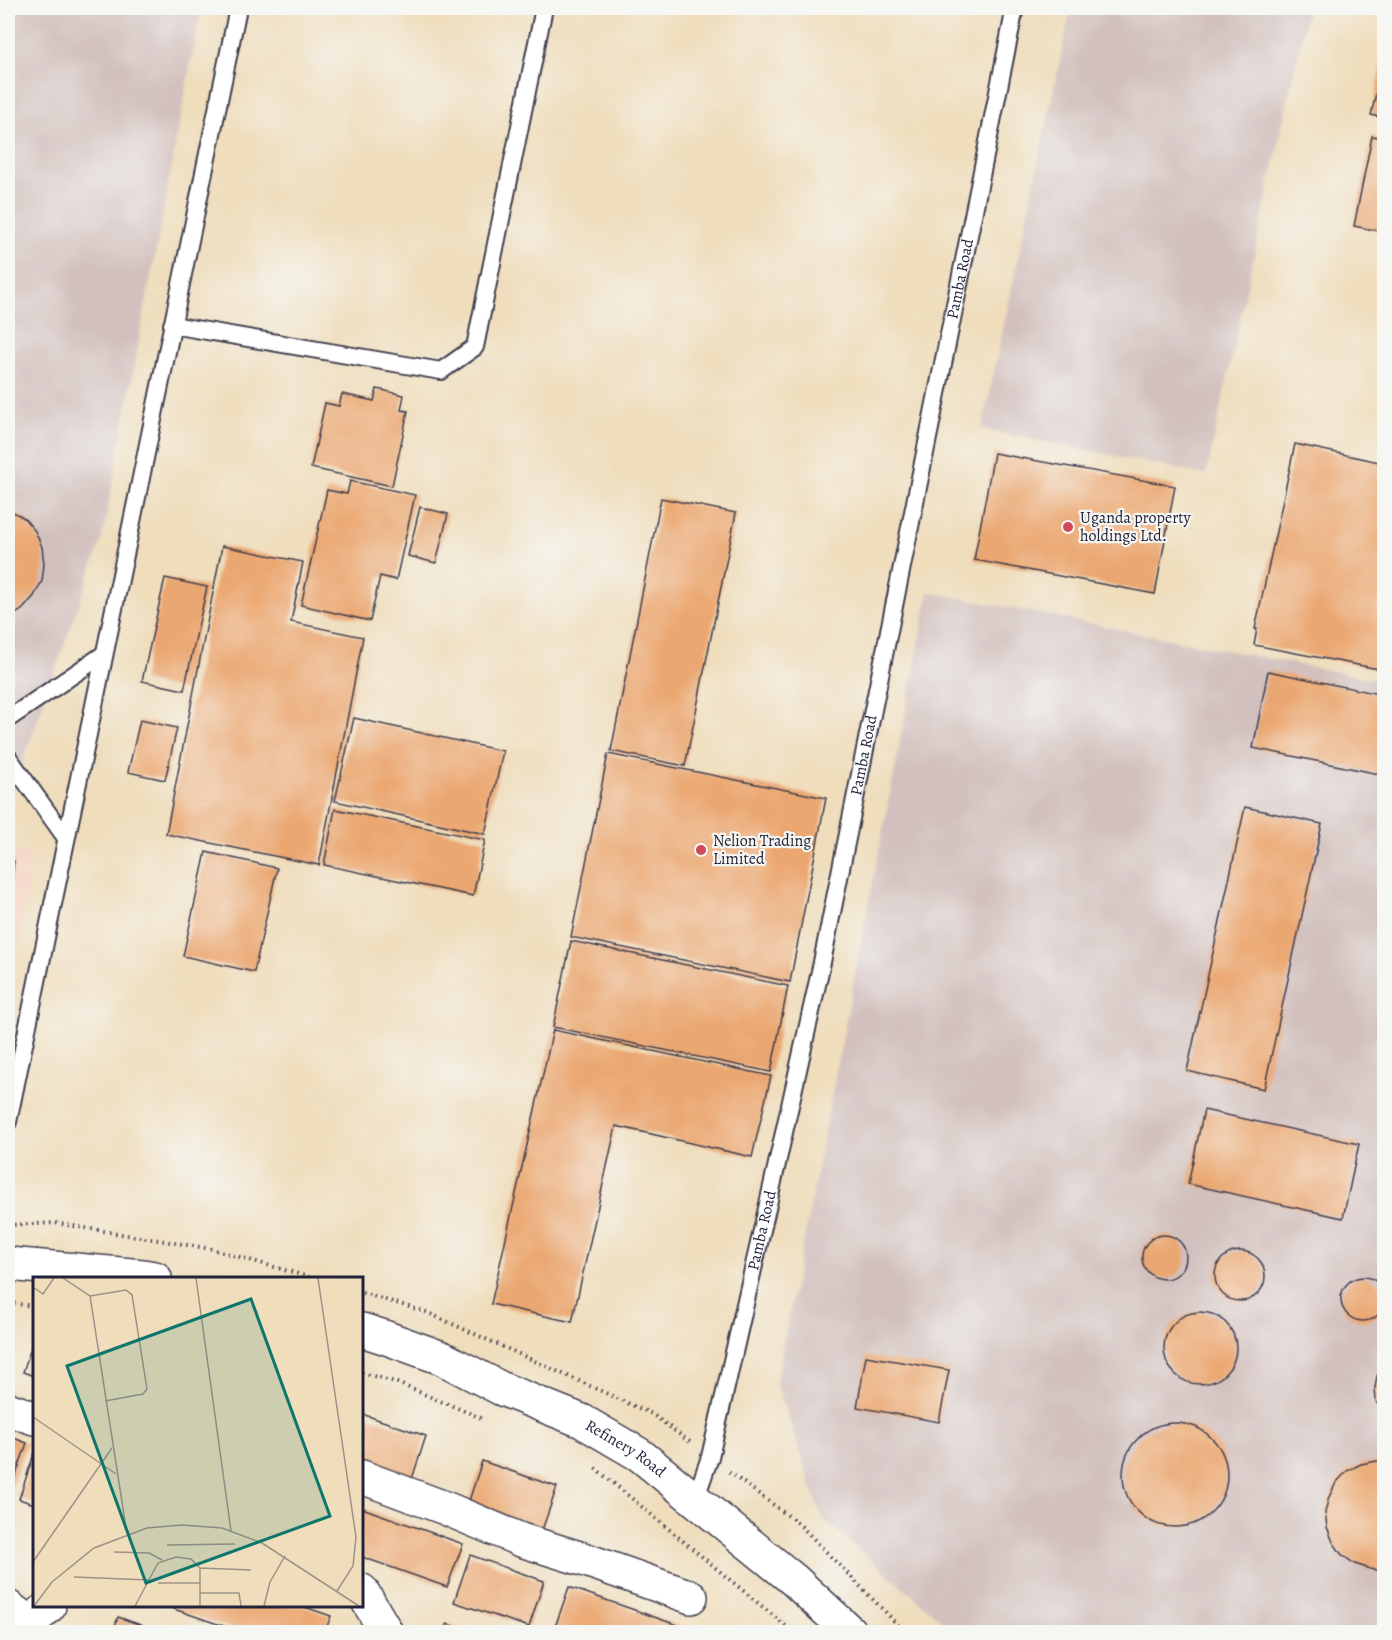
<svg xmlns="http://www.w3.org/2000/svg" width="1392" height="1640" font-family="Alegreya,serif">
	<rect width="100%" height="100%" fill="#f6f6f2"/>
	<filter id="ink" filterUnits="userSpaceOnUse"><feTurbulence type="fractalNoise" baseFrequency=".0167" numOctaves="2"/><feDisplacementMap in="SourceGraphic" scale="12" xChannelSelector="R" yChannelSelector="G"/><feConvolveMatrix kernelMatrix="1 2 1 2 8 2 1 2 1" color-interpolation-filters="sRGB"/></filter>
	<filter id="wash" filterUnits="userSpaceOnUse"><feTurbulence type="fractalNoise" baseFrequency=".008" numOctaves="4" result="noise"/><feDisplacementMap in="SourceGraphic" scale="24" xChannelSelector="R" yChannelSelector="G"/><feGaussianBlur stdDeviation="1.35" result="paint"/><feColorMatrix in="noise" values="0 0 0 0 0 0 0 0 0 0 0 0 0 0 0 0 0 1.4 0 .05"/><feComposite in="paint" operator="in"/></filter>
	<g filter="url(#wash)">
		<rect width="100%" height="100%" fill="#efddbb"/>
		<!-- built -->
		<polygon fill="#f5d3c2" points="8,850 32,853 27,897 8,992"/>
		<!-- industrial -->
		<g fill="#d1c0bd">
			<polygon points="8,8 201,8 102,539 9,800 8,800"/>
			<polygon points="1071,8 1308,8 1206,475 982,429"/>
			<polygon points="929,592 1384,681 1384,1632 955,1632 822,1518 776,1382"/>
		</g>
		<g id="blocks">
			<!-- building -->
			<g fill="#eba771">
				<polygon points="1384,58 1384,118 1371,115"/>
				<polygon points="1372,136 1384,138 1384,232 1354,226"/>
				<polygon points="377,389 404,395 401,410 408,411 392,486 311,468 325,403 339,406 342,394 374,401"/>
				<polygon points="1295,444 1384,463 1384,670 1254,645 1257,629 1255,629"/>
				<polygon points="994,453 1175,486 1155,594 974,560"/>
				<polygon points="350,481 415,495 396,580 380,576 370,621 301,605 327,490 347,494"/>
				<polygon points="661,498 736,513 685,766 611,751"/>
				<polygon points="420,507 448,514 436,563 408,556"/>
				<polygon points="8,509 24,518 35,531 42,547 44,564 42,581 34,596 23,609 8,619"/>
				<polygon points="222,546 303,562 291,622 363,637 319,865 166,834"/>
				<polygon points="165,578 207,587 184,690 142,681"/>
				<polygon points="1268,671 1384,695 1384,775 1253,748"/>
				<polygon points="354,718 503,751 485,834 335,801"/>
				<polygon points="140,720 177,728 165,780 128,772"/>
				<polygon points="608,754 826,798 790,982 571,937"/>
				<polygon points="1245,807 1322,824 1264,1089 1187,1071"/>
				<polygon points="335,809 485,840 473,896 324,865"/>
				<polygon points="206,852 277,868 254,972 183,956"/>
				<polygon points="8,860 14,861 9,897 8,897"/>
				<polygon points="571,941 788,986 771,1072 553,1027"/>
				<polygon points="553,1030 771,1076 752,1157 616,1126 572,1322 491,1304"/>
				<polygon points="1204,1110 1359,1144 1343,1218 1188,1184"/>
				<circle cx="1164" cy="1257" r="22"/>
				<circle cx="1240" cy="1276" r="25"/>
				<circle cx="1363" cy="1299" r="22"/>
				<circle cx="1200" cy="1348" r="36"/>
				<polygon points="34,1339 34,1376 23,1372"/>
				<polygon points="866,1356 949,1370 939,1422 857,1407"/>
				<polygon points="1384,1366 1384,1416 1376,1401 1375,1388 1377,1376"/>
				<polygon points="362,1414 426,1436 411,1482 362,1465"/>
				<circle cx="1175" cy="1475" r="52"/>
				<polygon points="8,1436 27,1443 11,1489 8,1488"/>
				<polygon points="34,1454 34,1504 19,1499"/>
				<polygon points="482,1461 557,1487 541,1533 467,1507"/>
				<polygon points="1377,1461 1384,1461 1384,1571 1370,1569 1355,1564 1342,1555 1333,1542 1327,1527 1325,1512 1329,1497 1336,1483 1347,1471 1361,1464"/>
				<polygon points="362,1508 463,1544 447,1587 362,1557"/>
				<polygon points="470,1555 544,1581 529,1627 454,1602"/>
				<polygon points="569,1587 697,1632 561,1632 554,1630"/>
				<polygon points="175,1606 302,1606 331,1616 325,1632 241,1632 174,1609"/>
				<polygon points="118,1617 161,1632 113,1632"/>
				<polygon points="447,1624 471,1632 444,1632"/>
			</g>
		</g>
	</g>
	<g filter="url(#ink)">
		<use href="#blocks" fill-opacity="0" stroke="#413e4e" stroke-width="1.5"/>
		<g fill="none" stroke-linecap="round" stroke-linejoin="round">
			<!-- lane casing -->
			<g stroke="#413e4e" stroke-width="20">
				<g id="lane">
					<polyline points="172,325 441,371 475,347 544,8"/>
					<polyline points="8,719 104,654"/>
					<polyline points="8,757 66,838"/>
					<polyline points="8,1122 238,8"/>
					<path id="s1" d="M695 1500 710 1457 768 1204 821 967 1015 8"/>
				</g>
			</g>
			<!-- street casing -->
			<g stroke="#413e4e" stroke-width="36">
				<g id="street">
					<polyline points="8,1409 34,1418"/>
					<polyline points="362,1477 445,1508 521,1540 589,1561 691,1597"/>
					<polyline points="362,1591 386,1632"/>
					<polyline points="8,1607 31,1624"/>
					<polyline points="21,1632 49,1606"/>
				</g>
			</g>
			<!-- secondary casing -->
			<g stroke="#413e4e" stroke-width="36">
				<g id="secondary">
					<polyline points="8,1264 143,1276 155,1278"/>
					<path id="s2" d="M362 1330 384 1337 442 1358 502 1389 582 1421 640 1455 794 1580 850 1632"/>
				</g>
			</g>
			<!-- path -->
			<g stroke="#413e4e" stroke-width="4" stroke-dasharray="1.5 4.5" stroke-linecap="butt">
				<polyline points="8,1225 55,1223 212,1249 312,1278"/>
				<polyline points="362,1293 426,1312 652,1414 690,1442"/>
				<polyline points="8,1303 34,1306"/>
				<polyline points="362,1373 395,1382 481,1418"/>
				<polyline points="595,1468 793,1632"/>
				<polyline points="729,1472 798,1523 905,1632"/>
			</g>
			<!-- lane -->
			<use href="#lane" stroke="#fff" stroke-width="16"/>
			<!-- street -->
			<use href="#street" stroke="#fff" stroke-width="33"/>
			<!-- secondary -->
			<use href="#secondary" stroke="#fff" stroke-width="33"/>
		</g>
	</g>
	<!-- markers -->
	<g fill="#d1495b" stroke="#f6f6f2" stroke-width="2">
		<circle cx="1068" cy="527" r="6"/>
		<circle cx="701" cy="850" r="6"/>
	</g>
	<g text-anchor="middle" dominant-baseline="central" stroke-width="4.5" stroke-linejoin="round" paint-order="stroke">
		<!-- street labels -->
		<g font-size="16" fill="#22223b" stroke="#f6f6f2">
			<text stroke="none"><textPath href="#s1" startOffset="1250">Pamba Road</textPath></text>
			<text stroke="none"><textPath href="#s1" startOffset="764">Pamba Road</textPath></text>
			<text stroke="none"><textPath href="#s1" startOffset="278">Pamba Road</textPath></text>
			<text stroke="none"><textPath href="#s2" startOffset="290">Refinery Road</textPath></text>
		</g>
		<!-- poi labels -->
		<g font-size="16" fill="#22223b" stroke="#f6f6f2" text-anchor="start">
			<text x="1080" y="518">Uganda property<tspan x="1080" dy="18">holdings Ltd.</tspan></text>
			<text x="713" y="841">Nelion Trading<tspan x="713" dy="18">Limited</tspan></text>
		</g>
	</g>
	<!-- overview -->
	<g transform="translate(33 1277)">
		<rect width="330" height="330" fill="#efddbb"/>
		<path fill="none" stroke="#9d9288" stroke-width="1.5" d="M30 1 57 19 94 257M163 1 198 254M285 1 323 260 320 289 304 314M0 10 10 17 21 1M57 19 93 13 99 18 114 112 110 117 72 124M0 140 83 197M134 268 202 267M81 275 116 276 129 283M0 285 79 171M167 291 218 293M41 300 116 303M125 306H167M167 316H206L208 329M1 329 19 305 61 271 114 251 149 248 189 251 229 266 326 329M102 329 125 286 143 280 158 282 167 291V329M231 329 237 305 252 279"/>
		<path fill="#0f766e" fill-opacity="0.15" stroke="#0f766e" stroke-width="3" d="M218 22 297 239 113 306 34 89Z"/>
		<rect width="330" height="330" fill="none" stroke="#22223b" stroke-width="3"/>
	</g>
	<!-- margin -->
	<rect width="1392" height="1640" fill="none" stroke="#f6f6f2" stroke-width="30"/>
</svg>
